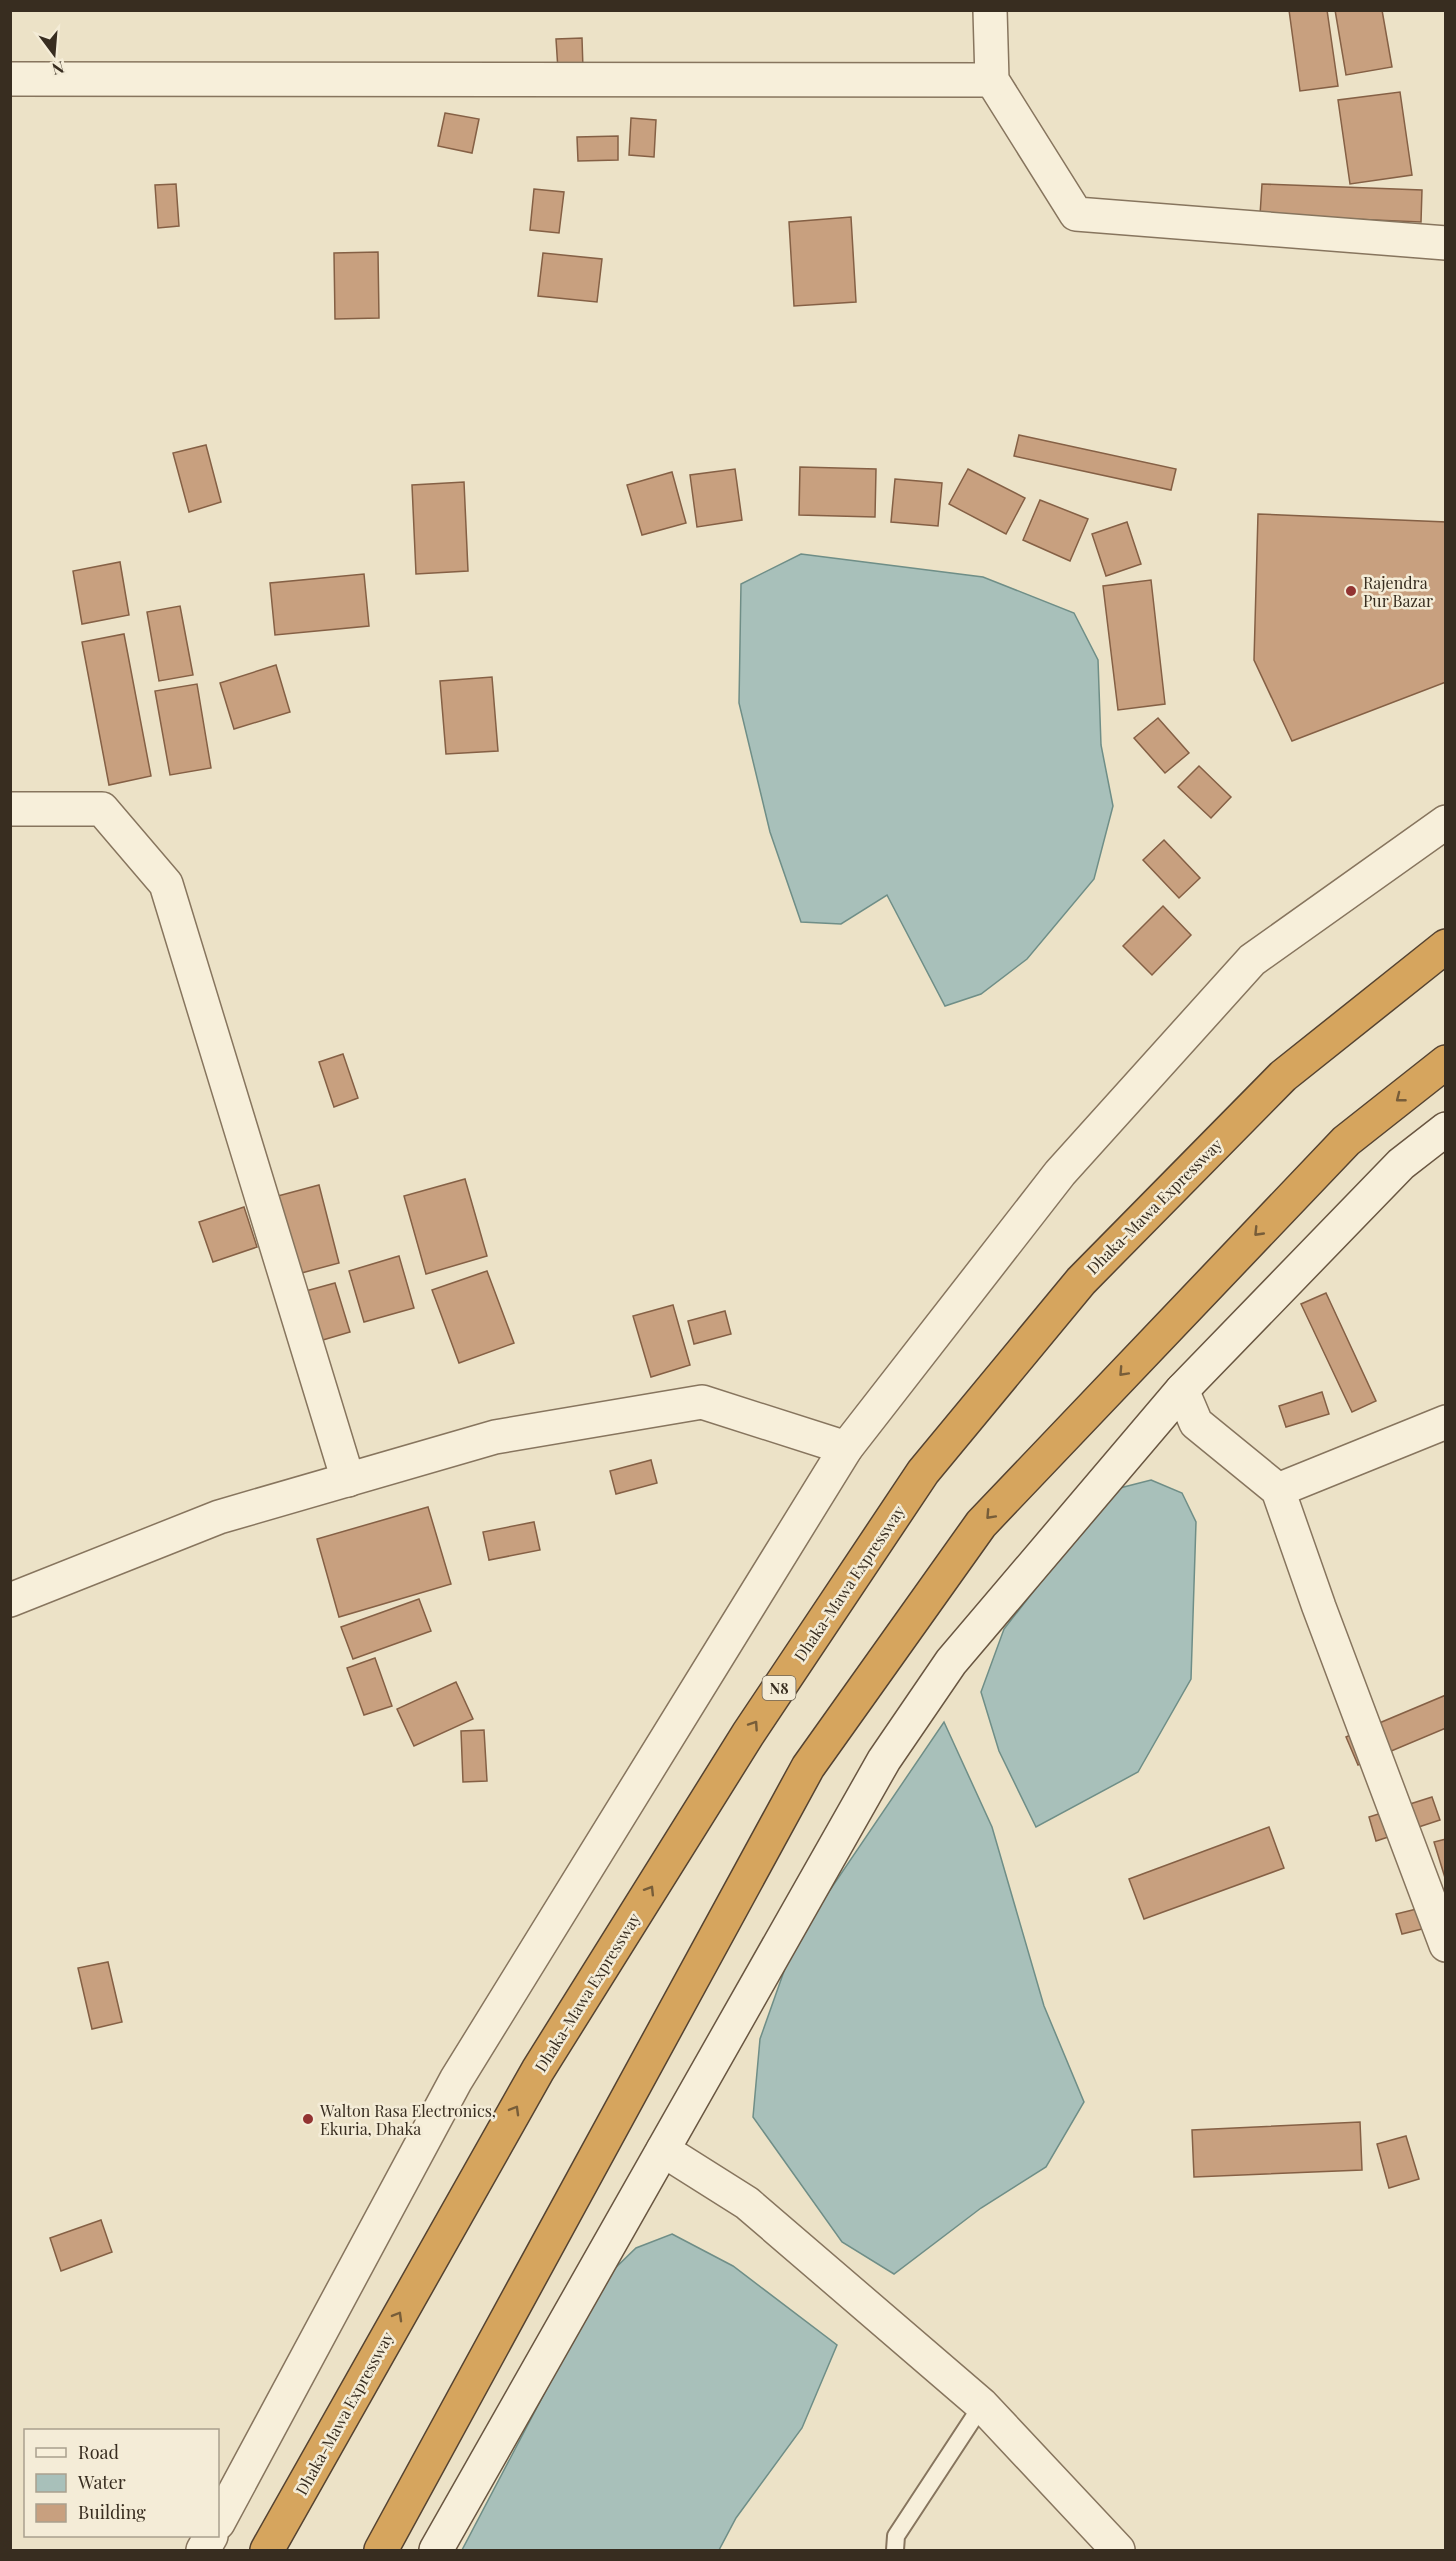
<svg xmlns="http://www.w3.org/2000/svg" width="1456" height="2561" font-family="'Playfair Display',serif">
	<rect width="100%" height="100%" fill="#ece2c7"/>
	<!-- water -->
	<g fill="#a8c0ba" stroke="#6f8e87" stroke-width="1.5">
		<polygon points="801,554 983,577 1074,613 1098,660 1101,745 1113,806 1094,879 1027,959 981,994 945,1006 887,895 841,924 801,922 770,832 739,703 741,584"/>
		<polygon points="1151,1480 1182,1493 1196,1522 1191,1679 1138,1772 1036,1827 999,1751 981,1692 1004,1629 1080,1532 1116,1489"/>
		<polygon points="944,1722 992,1827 1044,2006 1084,2102 1046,2167 981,2208 894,2274 842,2242 753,2117 760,2039 794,1943"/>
		<polygon points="672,2234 733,2266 837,2345 802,2428 736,2518 719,2550 462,2550 605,2278 636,2248"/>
	</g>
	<!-- building -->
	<g fill="#c8a07f" stroke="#856045" stroke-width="1.5">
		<polygon points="1289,10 1327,10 1338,86 1300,91"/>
		<polygon points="1335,10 1382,10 1392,67 1346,75"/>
		<polygon points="582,38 583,69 558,70 556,39"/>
		<polygon points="1400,92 1412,175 1350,184 1338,100"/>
		<polygon points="445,113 479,119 472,153 438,146"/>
		<polygon points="631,118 656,120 654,157 629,155"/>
		<polygon points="618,136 618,160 578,161 577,137"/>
		<polygon points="176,184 179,226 158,228 155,185"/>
		<polygon points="1262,184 1422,190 1421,222 1260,215"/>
		<polygon points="534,189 564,192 559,233 530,230"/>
		<polygon points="851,217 856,302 794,306 789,222"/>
		<polygon points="378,252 379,318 335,319 334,253"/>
		<polygon points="543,253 602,259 597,302 538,296"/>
		<polygon points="1019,435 1176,469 1171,490 1014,456"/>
		<polygon points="206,445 221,502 189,512 173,453"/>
		<polygon points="800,467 876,469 875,517 799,515"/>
		<polygon points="735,469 742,520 697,527 690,475"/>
		<polygon points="968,469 1025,498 1006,534 949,504"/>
		<polygon points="672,472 686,523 642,535 627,485"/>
		<polygon points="895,479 942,483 938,526 891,522"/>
		<polygon points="464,482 468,571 416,574 412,485"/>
		<polygon points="1040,500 1088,519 1070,561 1023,540"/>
		<polygon points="1258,514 1446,522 1446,682 1292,741 1254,660"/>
		<polygon points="1127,522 1141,564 1106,576 1092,534"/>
		<polygon points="120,562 129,615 82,624 73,571"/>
		<polygon points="364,574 369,626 275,635 270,583"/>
		<polygon points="1151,580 1165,704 1118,710 1103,586"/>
		<polygon points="180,606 193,675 159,681 147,612"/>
		<polygon points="124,634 151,776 109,785 82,642"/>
		<polygon points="276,665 290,712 234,729 220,683"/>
		<polygon points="492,677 498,751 446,754 440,681"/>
		<polygon points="197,684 211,768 170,775 155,691"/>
		<polygon points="1158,718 1189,753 1165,773 1134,738"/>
		<polygon points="1199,766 1231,797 1211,818 1178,787"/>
		<polygon points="1164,840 1200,878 1179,898 1143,860"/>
		<polygon points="1163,906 1191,935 1152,975 1123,946"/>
		<polygon points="343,1054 358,1098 334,1107 319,1062"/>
		<polygon points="465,1179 487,1256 426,1274 404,1196"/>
		<polygon points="319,1185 339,1263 294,1275 274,1197"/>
		<polygon points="244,1207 257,1247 213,1262 199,1222"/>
		<polygon points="399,1256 414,1308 364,1322 349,1271"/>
		<polygon points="487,1271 514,1343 459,1363 432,1290"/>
		<polygon points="335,1283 350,1332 316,1342 302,1292"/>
		<polygon points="1326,1293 1376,1401 1352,1412 1301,1304"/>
		<polygon points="673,1305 690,1365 651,1377 633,1316"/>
		<polygon points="725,1311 731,1334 694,1344 688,1321"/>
		<polygon points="1322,1392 1329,1414 1286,1427 1279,1406"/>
		<polygon points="651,1460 657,1483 616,1494 610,1471"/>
		<polygon points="428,1507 451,1584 339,1617 317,1539"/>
		<polygon points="534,1522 540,1550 489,1560 483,1532"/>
		<polygon points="419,1599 431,1631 353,1659 341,1627"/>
		<polygon points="375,1658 392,1706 364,1715 347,1668"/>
		<polygon points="456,1682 473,1719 414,1746 397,1709"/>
		<polygon points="1446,1695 1446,1728 1358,1765 1346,1737"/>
		<polygon points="484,1730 487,1781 463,1782 461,1731"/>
		<polygon points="1432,1797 1440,1820 1376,1841 1369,1817"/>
		<polygon points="1269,1827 1284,1868 1144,1919 1129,1879"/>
		<polygon points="1446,1839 1446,1881 1434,1842"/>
		<polygon points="1433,1905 1438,1925 1402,1934 1396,1914"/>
		<polygon points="108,1962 122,2022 92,2029 78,1968"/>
		<polygon points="1360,2122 1362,2170 1194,2177 1192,2130"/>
		<polygon points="1406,2136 1419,2179 1389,2188 1377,2144"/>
		<polygon points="101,2220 112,2252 61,2271 50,2238"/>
	</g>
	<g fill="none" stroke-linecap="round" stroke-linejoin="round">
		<!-- service casing -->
		<g stroke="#87755e" stroke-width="20">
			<polyline id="service" points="895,2550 896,2536 982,2405"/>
		</g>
		<!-- minor casing -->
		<g stroke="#87755e" stroke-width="36">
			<g id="minor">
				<polyline points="990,10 992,80 1076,214 1446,243"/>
				<polyline points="10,79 992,80"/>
				<polyline points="10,809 102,809 166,884 348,1480"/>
				<polyline points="1182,1390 1196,1423 1278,1490 1319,1607 1446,1945"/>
				<polyline points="1278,1490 1446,1422"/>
				<polyline points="10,1600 219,1517 495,1437 702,1402 846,1448"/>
				<polyline points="663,2150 747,2203 982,2405 1118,2550"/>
			</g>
		</g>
		<!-- tertiary casing -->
		<g stroke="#87755e" stroke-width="36">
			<g id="tertiary">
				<polyline points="218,2523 456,2080 846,1448 1060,1173 1252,960 1446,822"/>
				<polyline points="203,2550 211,2536"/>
			</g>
		</g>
		<!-- secondary casing -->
		<g stroke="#695641" stroke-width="36">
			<polyline id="secondary" points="436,2550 884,1760 951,1662 1182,1390 1401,1164 1446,1129"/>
		</g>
		<!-- motorway casing -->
		<g stroke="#554331" stroke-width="36">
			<g id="motorway">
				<polyline points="267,2550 538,2070 748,1734 923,1472 1081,1281 1283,1076 1446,946"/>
				<polyline points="381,2550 808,1767 981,1524 1346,1141 1446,1062"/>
			</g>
		</g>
		<!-- service -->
		<use href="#service" stroke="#f7efda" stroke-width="16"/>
		<!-- minor -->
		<use href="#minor" stroke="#f7efda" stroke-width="33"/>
		<!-- tertiary -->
		<use href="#tertiary" stroke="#f7efda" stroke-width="33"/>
		<!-- secondary -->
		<use href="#secondary" stroke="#f7efda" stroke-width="33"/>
		<!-- motorway -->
		<use href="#motorway" stroke="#d6a55e" stroke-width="33"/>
	</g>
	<!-- one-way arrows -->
	<defs><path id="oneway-chevron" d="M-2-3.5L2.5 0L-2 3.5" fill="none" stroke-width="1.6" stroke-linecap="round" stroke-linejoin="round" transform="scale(1.5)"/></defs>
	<g stroke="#775d39">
		<use href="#oneway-chevron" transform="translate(1400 1098) rotate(142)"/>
		<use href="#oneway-chevron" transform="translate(1258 1232) rotate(134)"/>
		<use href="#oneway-chevron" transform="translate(1123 1372) rotate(133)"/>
		<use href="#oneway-chevron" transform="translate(990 1515) rotate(133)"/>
		<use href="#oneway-chevron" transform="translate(754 1725) rotate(-56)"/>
		<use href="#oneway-chevron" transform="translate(650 1890) rotate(-58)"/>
		<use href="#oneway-chevron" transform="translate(515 2110) rotate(-60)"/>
		<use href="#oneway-chevron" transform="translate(398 2316) rotate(-60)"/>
	</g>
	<!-- markers -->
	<g fill="#923331" stroke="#f4ecd7" stroke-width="2">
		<circle cx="1351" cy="591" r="6"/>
		<circle cx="308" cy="2119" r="6"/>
	</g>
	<g text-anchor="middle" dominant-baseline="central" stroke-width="5" stroke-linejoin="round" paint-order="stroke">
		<!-- shield labels -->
		<rect fill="#f4ecd7" stroke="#706657" stroke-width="1.5" x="762.5" y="1676" width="33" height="24" rx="4.5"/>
		<g font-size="15" font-weight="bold" fill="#382d20">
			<text x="779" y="1688">N8</text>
		</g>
		<!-- poi labels -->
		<g font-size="16" fill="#382d20" stroke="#f4ecd7" text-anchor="start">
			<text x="1363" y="582">Rajendra<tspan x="1363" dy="18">Pur Bazar</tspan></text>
			<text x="320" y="2110">Walton Rasa Electronics,<tspan x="320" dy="18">Ekuria, Dhaka</tspan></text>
		</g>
		<!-- street labels -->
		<g font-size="16" fill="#382d20" stroke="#f4ecd7">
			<text transform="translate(1154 1206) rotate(-45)">Dhaka-Mawa Expressway</text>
			<text transform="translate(849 1583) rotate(-56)">Dhaka-Mawa Expressway</text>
			<text transform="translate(587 1992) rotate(-58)">Dhaka-Mawa Expressway</text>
			<text transform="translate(344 2413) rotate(-61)">Dhaka-Mawa Expressway</text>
		</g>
	</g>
	<!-- border -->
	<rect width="1456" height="2561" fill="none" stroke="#382d20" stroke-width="24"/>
	<!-- legend -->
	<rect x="24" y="2429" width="195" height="108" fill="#f4ecd7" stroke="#a9a08e" stroke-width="1.5"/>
	<rect x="36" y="2448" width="30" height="9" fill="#f7efda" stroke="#a9a08e" stroke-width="1.5"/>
	<text x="78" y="2459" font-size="18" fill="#382d20">Road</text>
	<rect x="36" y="2474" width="30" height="18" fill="#a8c0ba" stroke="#a9a08e" stroke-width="1.5"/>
	<text x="78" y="2489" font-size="18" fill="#382d20">Water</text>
	<rect x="36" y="2504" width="30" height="18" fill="#c8a07f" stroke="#a9a08e" stroke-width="1.5"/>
	<text x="78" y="2519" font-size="18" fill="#382d20">Building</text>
	<!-- north arrow -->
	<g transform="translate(54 54) rotate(164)" stroke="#f4ecd7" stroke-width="4.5" paint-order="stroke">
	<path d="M0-4.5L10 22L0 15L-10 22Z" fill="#382d20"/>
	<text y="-9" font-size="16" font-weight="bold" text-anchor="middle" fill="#382d20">N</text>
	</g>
</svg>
